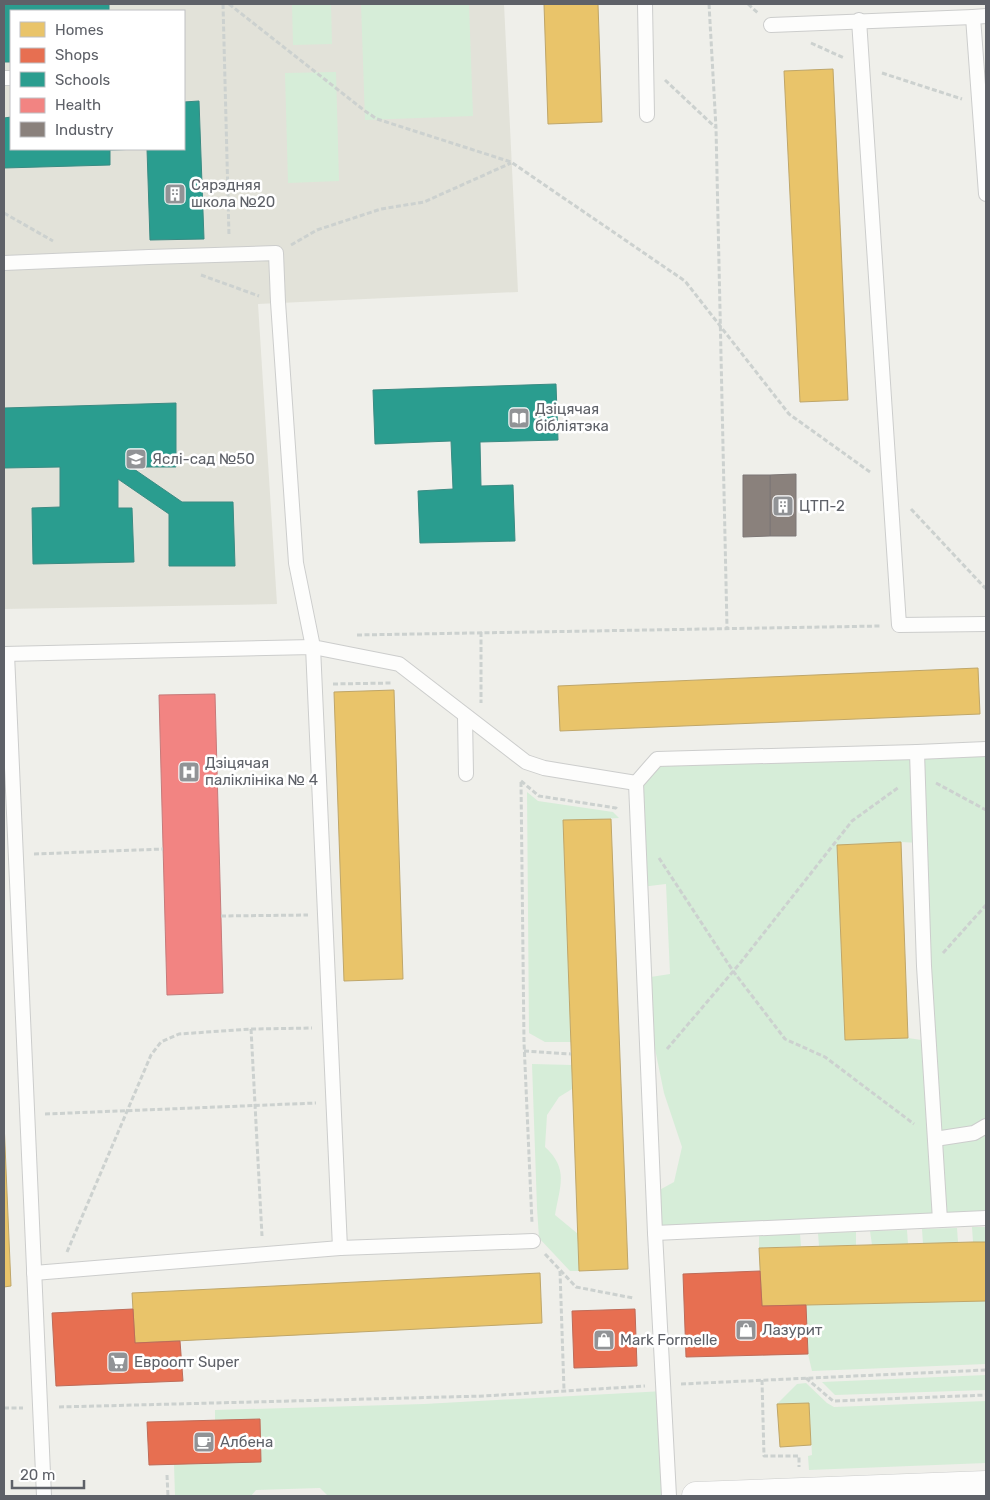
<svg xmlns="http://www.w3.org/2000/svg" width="990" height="1500" font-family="Rubik,sans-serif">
	<rect width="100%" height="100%" fill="#efefea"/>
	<!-- education -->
	<path fill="#e2e2d9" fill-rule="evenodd" d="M4 4H504L518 292 258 304 277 604 4 609ZM11 11H184V149H11Z"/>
	<!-- green -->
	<g fill="#d6edd8" fill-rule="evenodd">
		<polygon points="292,4 331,4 332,44 293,45"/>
		<polygon points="361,4 469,4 473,116 365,120"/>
		<polygon points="336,72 339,181 288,183 285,73"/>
		<path d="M986 749V1218L655 1233 654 1193 674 1182 682 1147 664 1093 645 1000 644 978 670 974 666 884 641 887 636 783 657 759ZM901 842 920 843 928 1041 908 1038 845 1040 837 845Z"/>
		<polygon points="527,792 538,801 613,812 619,818 563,821 571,1042 545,1042 529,1033"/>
		<path d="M532 1064 572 1065V1089L559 1097 547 1115 545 1147C569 1169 560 1186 555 1215L578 1234 579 1271H570L539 1238 537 1208Z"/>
		<polygon points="972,1227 986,1227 986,1242 973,1242"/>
		<polygon points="957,1228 958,1242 923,1244 922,1229"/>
		<polygon points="907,1230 908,1244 872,1245 870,1231"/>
		<polygon points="856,1232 856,1245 819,1246 818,1233"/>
		<polygon points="800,1234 801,1246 759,1248 759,1236"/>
		<polygon points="986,1301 986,1364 812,1371 808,1354 806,1305"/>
		<polygon points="986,1375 986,1390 835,1395 822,1382"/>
		<polygon points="806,1383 827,1403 834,1407 986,1401 986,1463 809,1470 808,1456 812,1455 809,1403 777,1404 797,1384"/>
		<polygon points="664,1391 669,1496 328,1496 320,1488 256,1490 251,1496 175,1496 174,1464 261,1462 259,1419 215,1420 215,1410 424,1404"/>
	</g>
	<!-- homes -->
	<g fill="#e9c46a" stroke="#bfa669">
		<polygon points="544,4 598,4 602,122 548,124"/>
		<polygon points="833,69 848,400 800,402 784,71"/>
		<polygon points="978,668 980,714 560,731 558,686"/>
		<polygon points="394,690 403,979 344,981 334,692"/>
		<polygon points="611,819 628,1269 579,1271 563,820"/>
		<polygon points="901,842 908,1038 845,1040 837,845"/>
		<polygon points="4,1122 11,1286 4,1287"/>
		<polygon points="973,1242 986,1242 986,1301 762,1306 759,1248"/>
		<polygon points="540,1273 542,1323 135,1343 132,1293"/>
		<polygon points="809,1403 811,1445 780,1447 777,1404"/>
	</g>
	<!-- shops -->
	<g fill="#e76f51" stroke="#be6b58">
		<polygon points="760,1271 762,1306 806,1305 808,1354 686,1357 683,1274"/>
		<polygon points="133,1309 135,1343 180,1341 183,1381 56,1386 52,1313"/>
		<polygon points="635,1309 637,1366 574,1368 572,1311"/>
		<polygon points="260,1419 261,1462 149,1465 147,1422"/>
	</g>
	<!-- schools -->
	<g fill="#2a9d8f" stroke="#3a8b83">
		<polygon points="4,4 109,4 109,11 11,11 11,62 4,62"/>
		<polygon points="199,101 204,239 150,240 147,149 184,149 184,102"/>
		<polygon points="11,117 11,149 142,149 110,150 110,165 4,168 4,118"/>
		<polygon points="556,384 558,440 480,442 481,486 513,485 515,541 420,543 418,491 453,489 451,441 375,444 373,390"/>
		<polygon points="176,403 176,467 131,467 182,502 233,502 235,566 169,566 169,514 118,479 118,508 132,508 134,562 33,564 32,508 60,507 60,467 4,468 4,408"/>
	</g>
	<!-- health -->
	<polygon fill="#f28482" stroke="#c67a7a" points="215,694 223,993 167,995 159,695"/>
	<!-- industry -->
	<g fill="#8a817c" stroke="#7d7776">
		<polygon points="796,474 796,536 770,536 770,475"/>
		<polygon points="743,475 770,475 770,536 743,537"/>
	</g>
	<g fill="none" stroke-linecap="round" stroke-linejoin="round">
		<!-- service casing -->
		<g stroke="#cccdcc" stroke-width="16">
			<g id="service">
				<polyline points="645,4 647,115"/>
				<polyline points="986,16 973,17 986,194"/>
				<polyline points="859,20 899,625 986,624"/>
				<polyline points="771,25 973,17"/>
				<polyline points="4,78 11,78"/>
				<polyline points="4,263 149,257 276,253 278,302 296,563 313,647 399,664 526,762 544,768 636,783"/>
				<polyline points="4,654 313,647 340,1248"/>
				<polyline points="7,654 44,1496"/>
				<polyline points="465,716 466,774"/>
				<polyline points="917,752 924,966 940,1220"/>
				<polyline points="935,1139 974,1133 986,1126"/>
				<polyline points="655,1233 986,1218"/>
				<polyline points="34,1273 340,1248 533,1241"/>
				<polyline points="669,1496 655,1233 636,783 657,759 917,752 986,749"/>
			</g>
		</g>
		<!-- secondary casing -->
		<g stroke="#cbcccb" stroke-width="29">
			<polyline id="secondary" points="696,1496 986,1485"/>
		</g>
		<!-- path -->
		<g stroke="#ccd1cf" stroke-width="3" stroke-dasharray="5 2.5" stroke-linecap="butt">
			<polyline points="223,4 229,236"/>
			<polyline points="229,4 365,111 377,119 511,162 685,281 789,414 870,472"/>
			<polyline points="709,4 716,128 727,628"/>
			<polyline points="748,4 758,13"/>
			<polyline points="811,43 844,58"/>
			<polyline points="882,73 962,99"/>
			<polyline points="665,80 715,127"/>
			<polyline points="4,213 53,241"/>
			<polyline points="291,245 317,230 381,209 424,202 511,163"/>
			<polyline points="201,275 259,296"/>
			<polyline points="911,509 986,589"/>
			<polyline points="481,632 481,703"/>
			<polyline points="357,635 881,626"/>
			<polyline points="333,684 391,683"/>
			<polyline points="521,781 539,796 616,808 618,810"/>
			<polyline points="521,782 524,1042 532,1223"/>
			<polyline points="936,783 986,810"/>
			<polyline points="34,854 163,849"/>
			<polyline points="659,858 733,971 785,1039 825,1057 914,1124"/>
			<polyline points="221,916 308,915"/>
			<polyline points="943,953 986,905"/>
			<polyline points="251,1029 262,1236"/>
			<polyline points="667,1049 741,962 852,821 899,787"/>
			<polyline points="524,1051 571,1054"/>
			<polyline points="45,1114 316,1103"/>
			<polyline points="67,1252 151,1055 161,1042 179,1034 251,1029 312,1028"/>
			<polyline points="545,1254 576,1287 633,1298"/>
			<polyline points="560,1271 564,1390"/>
			<polyline points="806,1378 833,1401 986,1395"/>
			<polyline points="762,1380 764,1456 799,1456 799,1467"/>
			<polyline points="681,1384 986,1370"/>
			<polyline points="59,1407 484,1396 645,1386"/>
			<polyline points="4,1408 23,1408"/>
			<polyline points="167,1475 168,1496"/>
		</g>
		<!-- service -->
		<use href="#service" stroke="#fdfdfc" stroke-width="14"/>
		<!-- secondary -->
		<use href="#secondary" stroke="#fdfdfc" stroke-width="28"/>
	</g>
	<!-- icons -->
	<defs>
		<g id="building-square" transform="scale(1.125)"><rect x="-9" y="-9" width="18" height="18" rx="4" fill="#919396" stroke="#fff"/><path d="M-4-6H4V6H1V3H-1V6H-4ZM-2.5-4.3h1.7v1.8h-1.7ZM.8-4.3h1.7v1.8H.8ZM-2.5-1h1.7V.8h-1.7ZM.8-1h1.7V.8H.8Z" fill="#fff"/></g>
		<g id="library-square" transform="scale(1.125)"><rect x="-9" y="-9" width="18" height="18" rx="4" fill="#919396" stroke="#fff"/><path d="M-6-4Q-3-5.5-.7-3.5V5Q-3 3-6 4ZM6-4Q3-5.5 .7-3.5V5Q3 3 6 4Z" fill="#fff"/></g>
		<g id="school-square" transform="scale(1.125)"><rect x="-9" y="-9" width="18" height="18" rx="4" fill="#919396" stroke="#fff"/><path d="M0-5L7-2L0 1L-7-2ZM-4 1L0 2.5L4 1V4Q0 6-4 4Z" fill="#fff"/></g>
		<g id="hospital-square" transform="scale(1.125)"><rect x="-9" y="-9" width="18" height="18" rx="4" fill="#919396" stroke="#fff"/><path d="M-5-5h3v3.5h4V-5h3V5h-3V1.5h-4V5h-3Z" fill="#fff"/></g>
		<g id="shop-square" transform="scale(1.125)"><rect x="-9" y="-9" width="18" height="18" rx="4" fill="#919396" stroke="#fff"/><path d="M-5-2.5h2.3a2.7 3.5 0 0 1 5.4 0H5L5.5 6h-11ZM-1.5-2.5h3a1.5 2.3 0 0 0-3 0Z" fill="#fff"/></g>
		<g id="supermarket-square" transform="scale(1.125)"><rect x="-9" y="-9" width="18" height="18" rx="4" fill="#919396" stroke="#fff"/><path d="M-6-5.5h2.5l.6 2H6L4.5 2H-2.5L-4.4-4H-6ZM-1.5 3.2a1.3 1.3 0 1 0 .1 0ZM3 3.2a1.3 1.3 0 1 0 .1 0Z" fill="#fff"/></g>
		<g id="cafe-square" transform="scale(1.125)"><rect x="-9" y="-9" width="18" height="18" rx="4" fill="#919396" stroke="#fff"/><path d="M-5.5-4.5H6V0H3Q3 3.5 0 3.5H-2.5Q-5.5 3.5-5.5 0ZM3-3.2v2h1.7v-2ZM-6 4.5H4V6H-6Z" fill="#fff"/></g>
	</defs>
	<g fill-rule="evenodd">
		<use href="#building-square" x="175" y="194"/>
		<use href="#library-square" x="519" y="418"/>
		<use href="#school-square" x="136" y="459"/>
		<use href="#building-square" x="783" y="506"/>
		<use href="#hospital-square" x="189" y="772"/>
		<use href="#shop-square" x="746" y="1330"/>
		<use href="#shop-square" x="604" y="1340"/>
		<use href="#supermarket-square" x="118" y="1362"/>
		<use href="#cafe-square" x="204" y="1442"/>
	</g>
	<g text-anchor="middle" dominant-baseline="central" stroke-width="5" stroke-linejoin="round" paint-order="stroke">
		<!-- poi labels -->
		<g font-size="15" fill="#5e6168" stroke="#fff" text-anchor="start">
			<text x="191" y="185">Сярэдняя<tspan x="191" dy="17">школа №20</tspan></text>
			<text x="535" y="409">Дзіцячая<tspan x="535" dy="17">бібліятэка</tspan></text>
			<text x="152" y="459">Яслі-сад №50</text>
			<text x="799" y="506">ЦТП-2</text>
			<text x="205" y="763">Дзіцячая<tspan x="205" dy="17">паліклініка № 4</tspan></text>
			<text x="762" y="1330">Лазурит</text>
			<text x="620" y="1340">Mark Formelle</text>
			<text x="134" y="1362">Евроопт Super</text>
			<text x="220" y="1442">Албена</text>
		</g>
	</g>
	<!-- border -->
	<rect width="990" height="1500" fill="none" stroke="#5e6168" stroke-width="10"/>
	<!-- legend -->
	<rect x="10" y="10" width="175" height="140" fill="#ffffff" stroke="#bfc0c3"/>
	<rect x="20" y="22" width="25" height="15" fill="#e9c46a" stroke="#bfc0c3"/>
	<text x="55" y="35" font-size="15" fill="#5e6168">Homes</text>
	<rect x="20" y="48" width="25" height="15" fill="#e76f51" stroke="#bfc0c3"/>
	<text x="55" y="60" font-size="15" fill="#5e6168">Shops</text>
	<rect x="20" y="72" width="25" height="15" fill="#2a9d8f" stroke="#bfc0c3"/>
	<text x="55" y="85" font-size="15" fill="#5e6168">Schools</text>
	<rect x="20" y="98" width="25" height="15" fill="#f28482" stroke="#bfc0c3"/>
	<text x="55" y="110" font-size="15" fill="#5e6168">Health</text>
	<rect x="20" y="122" width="25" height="15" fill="#8a817c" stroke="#bfc0c3"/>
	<text x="55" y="135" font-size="15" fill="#5e6168">Industry</text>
	<!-- scale -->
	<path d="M12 1480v8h72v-8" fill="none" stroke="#5e6168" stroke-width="2.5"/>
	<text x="20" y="1480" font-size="15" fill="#5e6168" stroke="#ffffff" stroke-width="4" paint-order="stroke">20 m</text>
</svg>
